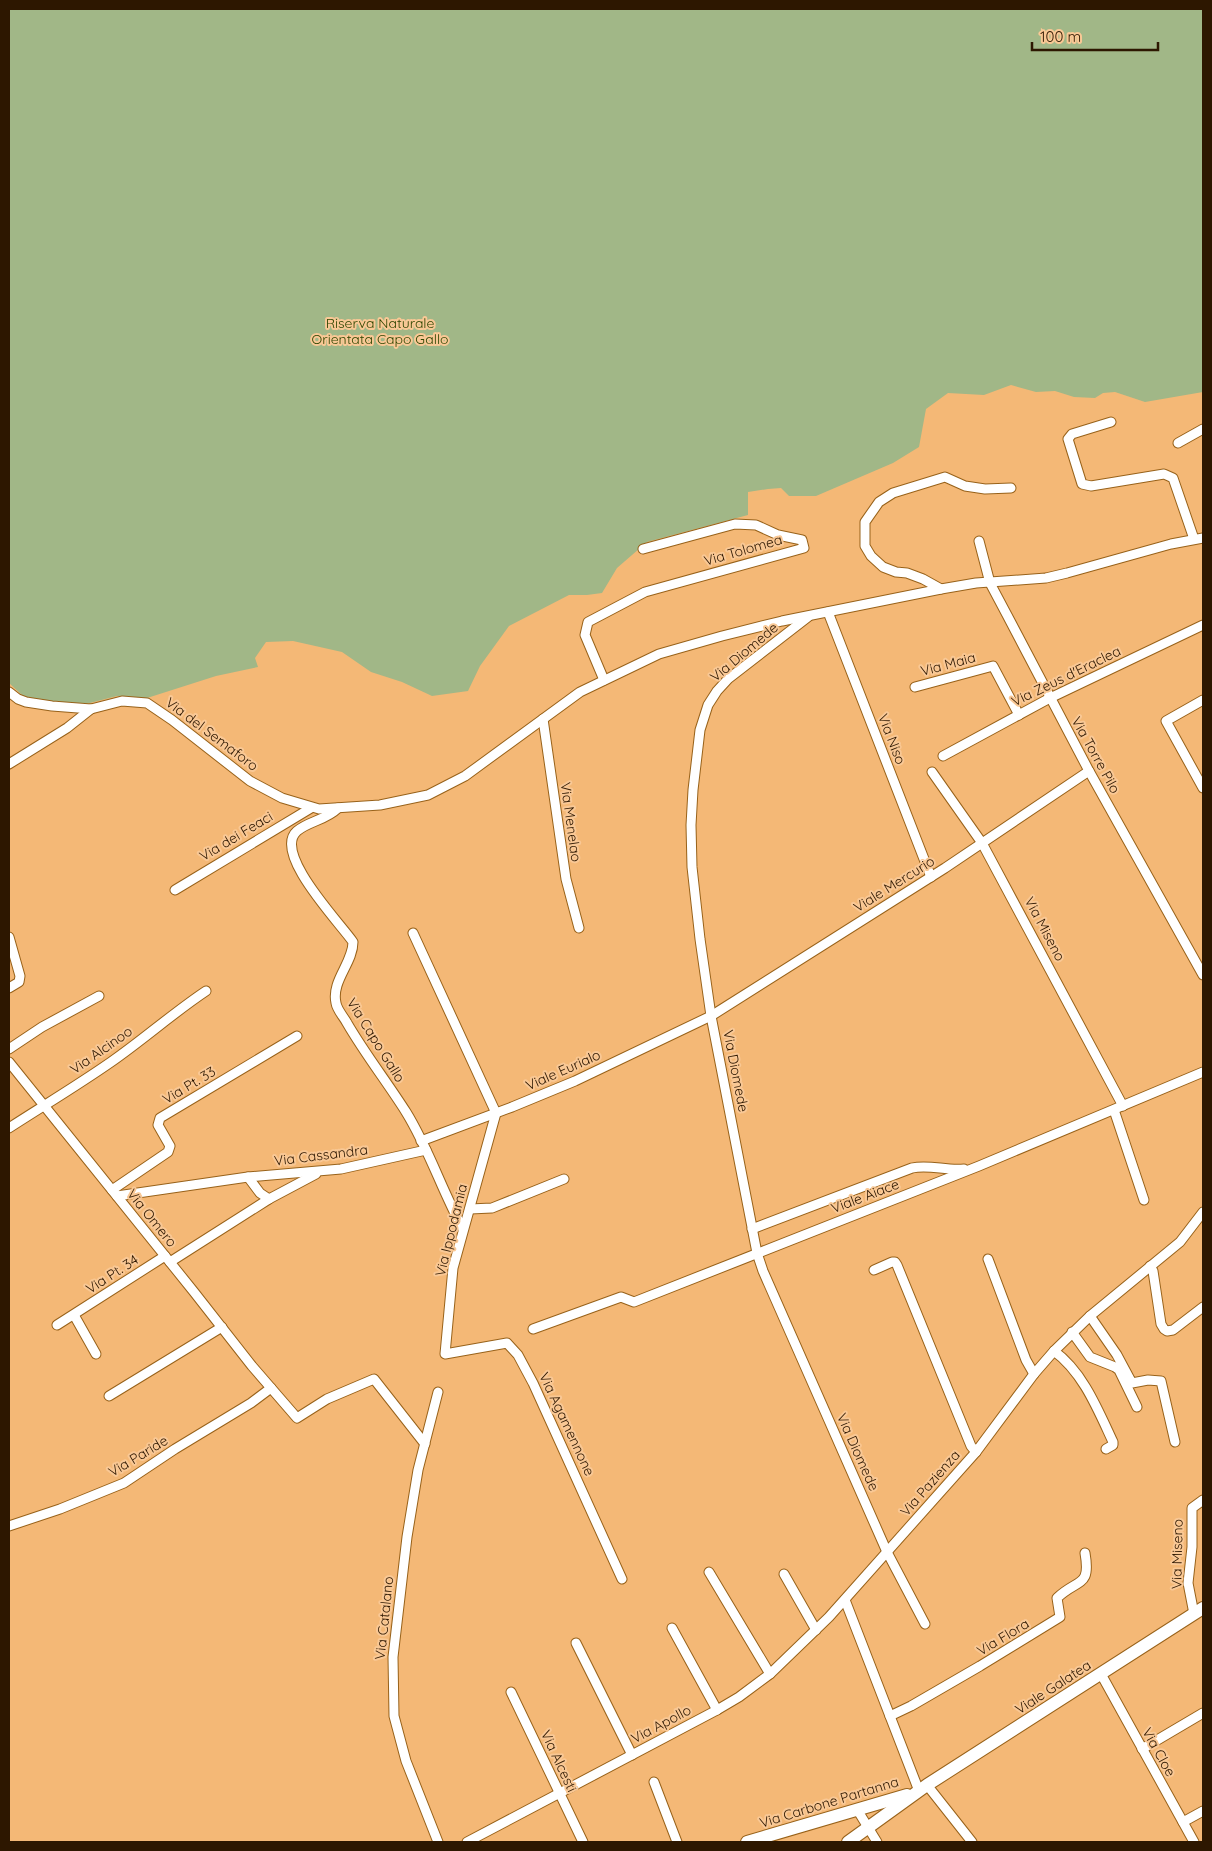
<svg xmlns="http://www.w3.org/2000/svg" width="1212" height="1851" font-family="Quicksand,sans-serif">
	<rect width="100%" height="100%" fill="#f4b876"/>
	<!-- green -->
	<polygon fill="#a1b787" points="9,9 1203,9 1203,392 1145,402 1115,392 1103,393 1095,398 1074,397 1055,391 1036,392 1011,385 984,395 948,393 926,409 919,447 893,463 816,496 789,496 781,488 768,489 748,492 748,515 647,542 617,568 602,593 587,595 569,595 509,626 480,666 468,691 432,696 402,682 371,672 342,652 293,641 266,642 255,658 258,667 216,676 144,699 117,696 86,704 41,700 23,696 9,683"/>
	<g fill="none" stroke-linecap="round" stroke-linejoin="round">
		<!-- street casing -->
		<g stroke="#98621a" stroke-width="11">
			<g id="street">
				<polyline points="1111,422 1072,434 1068,439 1082,484 1091,486 1164,474 1173,478 1194,539"/>
				<polyline points="1178,443 1203,429"/>
				<polyline points="979,541 990,583 1007,615 1089,771 1203,975"/>
				<polyline points="941,589 923,579 907,573 896,572 883,567 871,556 865,546 865,522 879,502 893,493 945,477 965,486 985,489 1011,488"/>
				<polyline points="828,612 931,877"/>
				<polyline points="808,617 728,679 717,691 708,705 700,730 693,790 691,825 692,867 700,939 711,1016 757,1253 763,1271 887,1552 925,1624"/>
				<polyline points="604,680 585,635 588,622 645,592 804,548 802,540 778,535 756,525 735,524 643,549"/>
				<polyline points="915,687 993,666 1019,715"/>
				<polyline points="9,692 18,699 26,702 52,706 91,709 122,701 147,703 172,720 250,781 282,798 319,809 380,805 428,795 465,776 580,692 659,654 722,636 782,621 941,589 976,583 1046,578 1067,573 1171,544 1203,538"/>
				<polyline points="1203,700 1166,721 1203,788"/>
				<polyline points="543,719 566,879 579,928"/>
				<polyline points="943,756 1050,698 1203,625"/>
				<polyline points="9,764 67,728 91,709"/>
				<polyline points="932,772 982,843 1123,1106"/>
				<path d="M338 808C326 820 309 821 297 831 272 853 340 923 353 942 353 963 331 981 336 1003 337 1010 344 1017 347 1023 365 1054 387 1082 406 1112 429 1149 442 1191 463 1229"/>
				<polyline points="175,890 311,808"/>
				<polyline points="413,933 496,1113 453,1268 445,1354 507,1343 518,1355 533,1383 622,1579"/>
				<polyline points="9,937 20,976 19,982 9,988"/>
				<polyline points="9,1049 42,1027 99,996"/>
				<polyline points="9,1062 194,1292 252,1366 297,1418 327,1399 374,1379 425,1444"/>
				<polyline points="1114,1110 1144,1200"/>
				<path d="M9 1128C43 1106 78 1085 111 1062 144 1039 173 1013 206 991"/>
				<polyline points="421,1141 512,1107 575,1081 711,1016 945,868 1089,771"/>
				<polyline points="248,1177 260,1193 269,1199"/>
				<polyline points="112,1190 168,1152 170,1146 158,1125 160,1118 297,1036"/>
				<polyline points="117,1196 248,1177 341,1169 426,1150"/>
				<polyline points="470,1209 492,1208 564,1179"/>
				<path d="M752 1229 912 1168C929 1164 946 1171 964 1169"/>
				<polyline points="988,1259 1026,1360 1034,1374"/>
				<polyline points="170,1262 269,1199 316,1174"/>
				<polyline points="1150,1266 1153,1271 1161,1324 1164,1329 1167,1331 1173,1330 1203,1307"/>
				<polyline points="874,1270 892,1262 895,1262 897,1265 971,1446 976,1452"/>
				<polyline points="74,1315 96,1354"/>
				<polyline points="1090,1316 1117,1355 1132,1383 1148,1380 1161,1381 1175,1442"/>
				<polyline points="57,1325 165,1256"/>
				<polyline points="533,1329 621,1297 634,1302 979,1166 1203,1072"/>
				<polyline points="1072,1332 1090,1357 1115,1367 1119,1370 1137,1407"/>
				<path d="M1054 1351C1083 1372 1098 1410 1113 1442V1445L1106 1449"/>
				<polyline points="438,1392 418,1470 407,1537 393,1657 394,1716 406,1761 438,1842"/>
				<polyline points="109,1396 222,1327"/>
				<polyline points="9,1526 60,1509 124,1483 175,1449 251,1403 271,1388"/>
				<polyline points="709,1572 770,1674"/>
				<polyline points="784,1574 816,1630"/>
				<polyline points="845,1600 919,1791"/>
				<polyline points="1194,1614 1188,1583 1192,1547 1192,1508 1203,1500"/>
				<polyline points="672,1628 717,1710"/>
				<polyline points="576,1643 632,1755"/>
				<polyline points="1101,1674 1194,1842"/>
				<polyline points="511,1692 583,1842"/>
				<path d="M890 1716 911 1706 980 1666 1060 1617 1057 1598C1078 1578 1091 1588 1085 1553"/>
				<polyline points="1142,1749 1203,1713"/>
				<polyline points="654,1782 677,1842"/>
				<polyline points="927,1785 972,1842"/>
				<polyline points="858,1811 877,1842"/>
				<polyline points="1183,1822 1203,1811"/>
				<polyline points="467,1842 717,1710 739,1697 770,1674 829,1617 976,1452 1034,1374 1054,1351 1090,1316 1180,1242 1203,1212"/>
			</g>
		</g>
		<!-- secondary casing -->
		<g stroke="#98621a" stroke-width="14">
			<g id="secondary">
				<polyline points="747,1842 907,1795"/>
				<polyline points="848,1842 927,1785 1203,1608"/>
			</g>
		</g>
		<!-- street -->
		<use href="#street" stroke="#fff" stroke-width="9"/>
		<!-- secondary -->
		<use href="#secondary" stroke="#fff" stroke-width="12"/>
	</g>
	<g text-anchor="middle" dominant-baseline="central" stroke-width="4" stroke-linejoin="round" paint-order="stroke">
		<!-- park labels -->
		<g font-size="14" fill="#2d4500" stroke="#f9c895">
			<text x="380" y="323">Riserva Naturale<tspan x="380" dy="16">Orientata Capo Gallo</tspan></text>
		</g>
		<!-- street labels -->
		<g font-size="14" fill="#2d1700" stroke="#f9c895">
			<text transform="translate(743 550) rotate(-16)">Via Tolomea</text>
			<text transform="translate(744 652) rotate(-40)">Via Diomede</text>
			<text transform="translate(948 664) rotate(-15)">Via Maia</text>
			<text transform="translate(1066 676) rotate(-26)">Via Zeus d'Eraclea</text>
			<text transform="translate(212 734) rotate(37)">Via del Semaforo</text>
			<text transform="translate(892 739) rotate(69)">Via Niso</text>
			<text transform="translate(1096 755) rotate(61)">Via Torre Pilo</text>
			<text transform="translate(571 822) rotate(82)">Via Menelao</text>
			<text transform="translate(236 836) rotate(-31)">Via dei Feaci</text>
			<text transform="translate(894 884) rotate(-32)">Viale Mercurio</text>
			<text transform="translate(1045 929) rotate(62)">Via Miseno</text>
			<text transform="translate(376 1040) rotate(58)">Via Capo Gallo</text>
			<text transform="translate(101 1050) rotate(-35)">Via Alcinoo</text>
			<text transform="translate(563 1070) rotate(-24)">Viale Eurialo</text>
			<text transform="translate(736 1071) rotate(79)">Via Diomede</text>
			<text transform="translate(189 1085) rotate(-31)">Via Pt. 33</text>
			<text transform="translate(321 1155) rotate(-7)">Via Cassandra</text>
			<text transform="translate(865 1196) rotate(-21)">Viale Aiace</text>
			<text transform="translate(152 1218) rotate(51)">Via Omero</text>
			<text transform="translate(451 1230) rotate(-76)">Via Ippodamia</text>
			<text transform="translate(112 1274) rotate(-33)">Via Pt. 34</text>
			<text transform="translate(567 1424) rotate(65)">Via Agamennone</text>
			<text transform="translate(858 1452) rotate(66)">Via Diomede</text>
			<text transform="translate(138 1456) rotate(-31)">Via Paride</text>
			<text transform="translate(930 1483) rotate(-49)">Via Pazienza</text>
			<text transform="translate(1177 1554) rotate(-89)">Via Miseno</text>
			<text transform="translate(384 1618) rotate(-84)">Via Catalano</text>
			<text transform="translate(1003 1637) rotate(-31)">Via Flora</text>
			<text transform="translate(1053 1687) rotate(-33)">Viale Galatea</text>
			<text transform="translate(661 1724) rotate(-28)">Via Apollo</text>
			<text transform="translate(1159 1752) rotate(61)">Via Cloe</text>
			<text transform="translate(559 1761) rotate(65)">Via Alcesti</text>
			<text transform="translate(829 1802) rotate(-17)">Via Carbone Partanna</text>
		</g>
	</g>
	<!-- border -->
	<rect width="1212" height="1851" fill="none" stroke="#2d1700" stroke-width="20"/>
	<!-- scale -->
	<path d="M1032 42v8h126v-8" fill="none" stroke="#2d1700" stroke-width="2.5"/>
	<text x="1040" y="42" font-size="15" fill="#2d1700" stroke="#f9c895" stroke-width="4" paint-order="stroke">100 m</text>
</svg>
